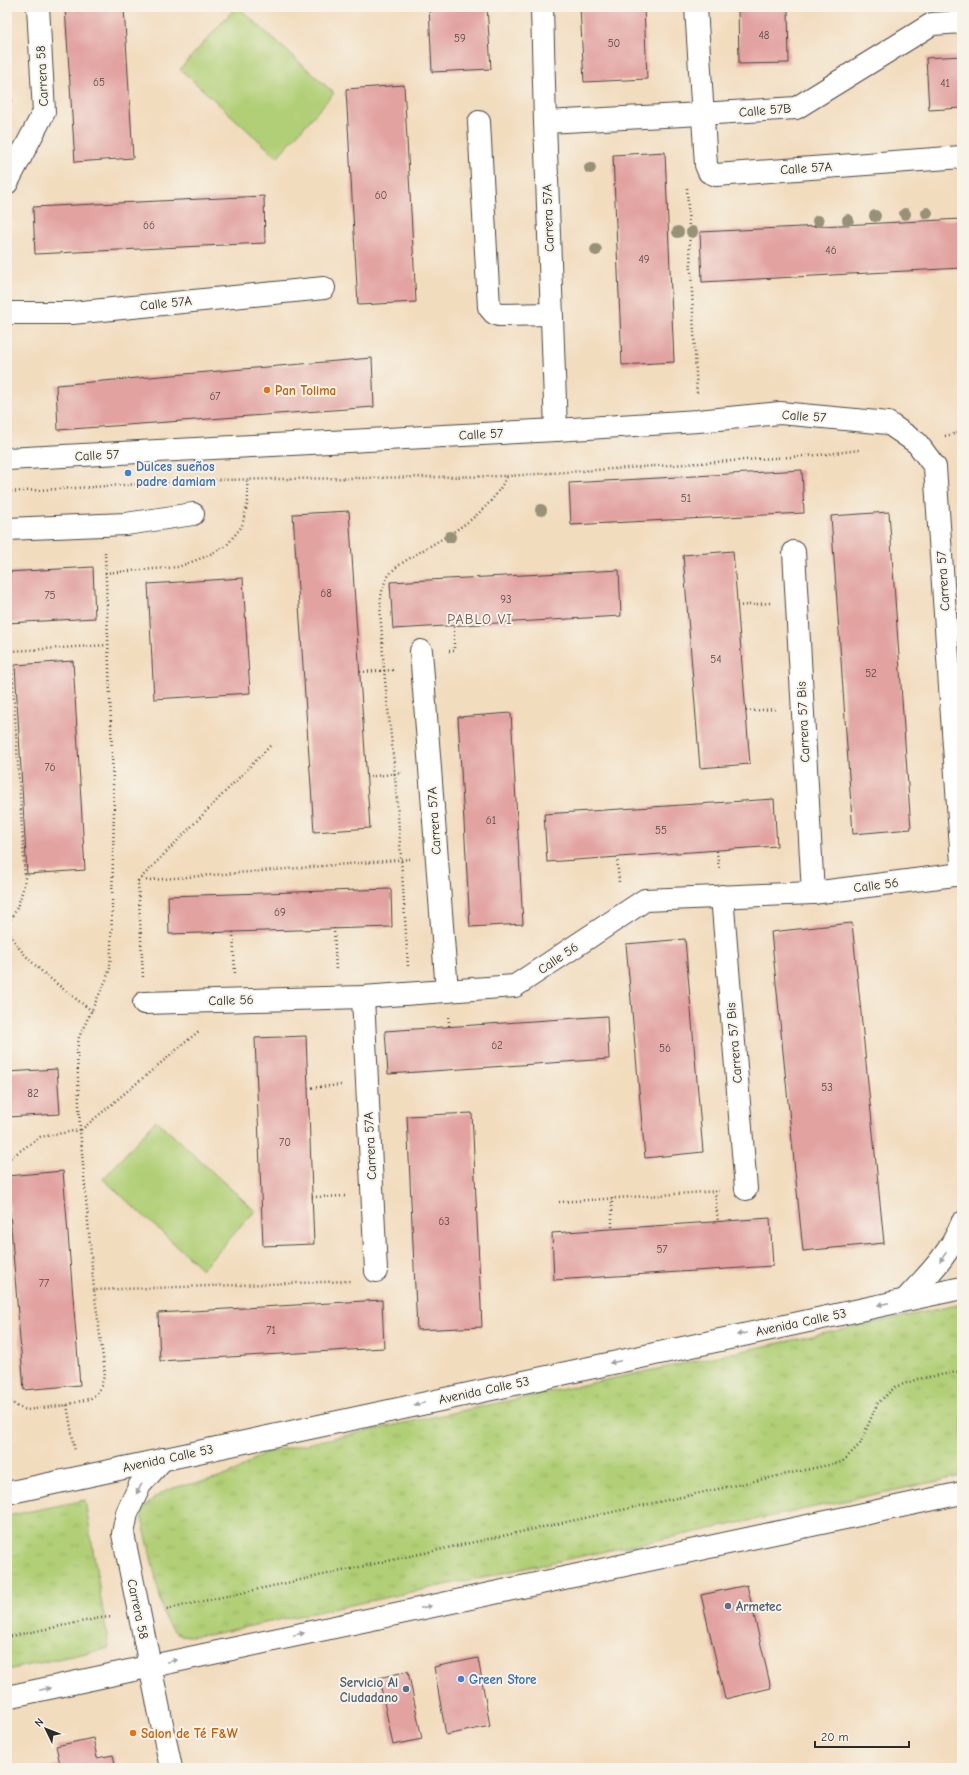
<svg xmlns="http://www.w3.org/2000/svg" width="969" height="1775" font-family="'Comic Neue',sans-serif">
	<defs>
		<pattern id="grass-tufts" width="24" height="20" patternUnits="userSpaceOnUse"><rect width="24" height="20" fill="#b1cf76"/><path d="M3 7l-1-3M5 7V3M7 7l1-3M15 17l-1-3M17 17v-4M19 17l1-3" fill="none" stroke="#98b266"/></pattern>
	</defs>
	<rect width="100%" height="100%" fill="#f7f3e8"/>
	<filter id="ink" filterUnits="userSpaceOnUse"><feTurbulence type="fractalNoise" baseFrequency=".025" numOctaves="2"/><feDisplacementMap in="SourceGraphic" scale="8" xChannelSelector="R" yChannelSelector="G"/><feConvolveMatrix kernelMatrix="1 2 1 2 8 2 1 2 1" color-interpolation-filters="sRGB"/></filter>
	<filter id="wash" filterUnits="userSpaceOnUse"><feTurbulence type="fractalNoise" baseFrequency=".012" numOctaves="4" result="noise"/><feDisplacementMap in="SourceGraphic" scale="16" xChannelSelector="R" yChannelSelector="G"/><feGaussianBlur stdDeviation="0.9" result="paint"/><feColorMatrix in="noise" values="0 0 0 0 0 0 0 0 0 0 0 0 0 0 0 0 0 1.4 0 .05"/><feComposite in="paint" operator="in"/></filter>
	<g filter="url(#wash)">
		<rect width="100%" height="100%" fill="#f2dcbe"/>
		<!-- grass -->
		<g fill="url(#grass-tufts)" stroke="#6e7d50">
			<path d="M962 1304V1476L208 1635C185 1636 177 1640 165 1619L141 1514C161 1479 196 1488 227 1475 240 1470 252 1460 264 1453Z"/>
			<polygon points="85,1500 109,1648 7,1670 7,1516"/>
		</g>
		<!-- pitch -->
		<g fill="#b1cf76" stroke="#6e7d50">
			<polygon points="236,7 238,7 334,93 277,157 180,69"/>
			<polygon points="156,1120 255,1211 202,1269 103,1179"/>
		</g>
		<g id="blocks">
			<!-- building -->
			<g fill="#e2a2a0">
				<polygon points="65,7 124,7 133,158 75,162"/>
				<polygon points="429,7 487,7 491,69 432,72"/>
				<polygon points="580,7 644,7 647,79 584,82"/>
				<polygon points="738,7 788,7 789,63 739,64"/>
				<polygon points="9,54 11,102 7,102 7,55"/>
				<polygon points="962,56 962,108 929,110 926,58"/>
				<polygon points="404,85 416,302 358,305 346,89"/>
				<polygon points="665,152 674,362 622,365 613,155"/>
				<polygon points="264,196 265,243 35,254 33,207"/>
				<polygon points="962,219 962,268 702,282 700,232"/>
				<polygon points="372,358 374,407 58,430 56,385"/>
				<polygon points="802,470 804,513 571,525 569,483"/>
				<polygon points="349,511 370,828 314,832 293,514"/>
				<polygon points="889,512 911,829 853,834 831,516"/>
				<polygon points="733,551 750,764 700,768 683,555"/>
				<polygon points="93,567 95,618 7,623 7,572"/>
				<polygon points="619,570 621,616 393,629 390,582"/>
				<polygon points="243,578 250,693 154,699 148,584"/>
				<polygon points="73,661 85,870 27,874 15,665"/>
				<polygon points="511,713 523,924 470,927 458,717"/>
				<polygon points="774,799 777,846 547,862 544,814"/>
				<polygon points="391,889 392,927 169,934 168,896"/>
				<polygon points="852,923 884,1243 803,1251 771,932"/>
				<polygon points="685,939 703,1152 645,1158 626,944"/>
				<polygon points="607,1016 609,1059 388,1074 385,1031"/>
				<polygon points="306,1036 314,1244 263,1246 255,1038"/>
				<polygon points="57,1069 60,1114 7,1117 7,1072"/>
				<polygon points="472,1113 482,1327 417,1330 407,1116"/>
				<polygon points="63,1171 80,1385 24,1390 7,1176"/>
				<polygon points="770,1218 773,1266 554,1280 552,1233"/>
				<polygon points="382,1300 384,1348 160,1361 158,1313"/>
				<polygon points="747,1585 771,1688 725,1699 701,1595"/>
				<polygon points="478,1658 490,1726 446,1735 434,1667"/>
				<polygon points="408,1671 422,1739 393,1745 379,1678"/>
				<polygon points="93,1738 97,1758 113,1755 116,1768 44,1768 60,1764 56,1746"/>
			</g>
		</g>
	</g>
	<g filter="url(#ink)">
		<use href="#blocks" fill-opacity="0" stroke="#494641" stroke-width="1"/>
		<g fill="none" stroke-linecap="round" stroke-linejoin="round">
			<!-- minor casing -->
			<g stroke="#494641" stroke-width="24">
				<g id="minor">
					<polyline points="542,7 545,122 556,430"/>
					<polyline points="696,7 706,165 709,172 716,175 962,157"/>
					<polyline points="479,122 489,307 494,313 499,315 551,314"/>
					<polyline points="545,122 683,115 796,108 932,24 962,22"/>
					<polyline points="7,183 44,112 38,7"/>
					<polyline points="7,313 72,313 324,288"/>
					<polyline points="7,459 556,430 698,421 780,413 888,423 917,443 935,467 962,863"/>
					<polyline points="7,529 126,524 193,514"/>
					<polyline points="794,552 813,893"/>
					<polyline points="421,651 447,991"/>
					<polyline points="722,896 746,1189"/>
					<polyline points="363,997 376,1271"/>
					<polyline points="144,1003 363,997 515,986 645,900 813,893 962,874"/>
					<path d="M906 1299C927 1276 951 1253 962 1223"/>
					<polyline points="163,1459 140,1485 127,1513 123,1534 171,1768"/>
				</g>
			</g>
			<!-- major casing -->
			<g stroke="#494641" stroke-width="24">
				<g id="major">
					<polyline points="7,1493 962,1288"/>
					<polyline points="7,1697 962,1493"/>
				</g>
			</g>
			<!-- path -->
			<g stroke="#494641" stroke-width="2.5" stroke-dasharray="1 3" stroke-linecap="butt">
				<polyline points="687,188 697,395"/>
				<polyline points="945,436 962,432"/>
				<polyline points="7,492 208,480 507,476 819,455 859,450"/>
				<polyline points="105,573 178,567 207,556 227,545 242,526 248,501 247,479"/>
				<polyline points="737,606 770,603"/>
				<polyline points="449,651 454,651 454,626"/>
				<polyline points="360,672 395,670"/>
				<polyline points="746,711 776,709"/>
				<polyline points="366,777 402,773"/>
				<polyline points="717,851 719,870"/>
				<polyline points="617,857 619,883"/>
				<polyline points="138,881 410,859"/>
				<polyline points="334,928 336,971"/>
				<polyline points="233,932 235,974"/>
				<path d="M408 966C404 902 400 839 395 776 391 729 384 684 382 637 381 618 377 596 387 578 394 566 409 559 420 552 455 531 489 514 507 476"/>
				<polyline points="143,977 138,881 272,744"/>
				<path d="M92 1011C73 996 5 949 9 924 10 919 14 914 16 910 20 899 24 889 25 878L11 651 107 645"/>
				<polyline points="449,1017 449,1027"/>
				<polyline points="308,1088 341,1085"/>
				<polyline points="80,1130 77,1052 79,1037 106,980 110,968 111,950 114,811 105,552"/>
				<polyline points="81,1130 200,1030"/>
				<polyline points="7,1160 40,1137 80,1130 94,1290 352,1281"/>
				<polyline points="715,1191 718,1222"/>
				<polyline points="312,1197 346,1196"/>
				<polyline points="612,1198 612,1229"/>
				<polyline points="559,1202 719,1191"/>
				<polyline points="7,1399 18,1407 26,1410 67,1405 91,1398 97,1393 101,1386 105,1373 94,1290"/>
				<polyline points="67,1405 75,1451"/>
				<polyline points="167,1609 842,1462 860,1444 877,1404 895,1387 918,1379 962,1371"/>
				<polyline points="7,1637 100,1618 113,1617"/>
			</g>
			<!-- minor -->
			<use href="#minor" stroke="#fff" stroke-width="22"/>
			<!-- major -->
			<use href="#major" stroke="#fff" stroke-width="22"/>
		</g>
		<!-- trees -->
		<g fill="#979178">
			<circle cx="590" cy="168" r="6"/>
			<circle cx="927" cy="213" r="6"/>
			<circle cx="905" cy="214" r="6"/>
			<circle cx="875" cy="216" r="6"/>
			<circle cx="848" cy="220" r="6"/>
			<circle cx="818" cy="221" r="6"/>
			<circle cx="678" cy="232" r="6"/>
			<circle cx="692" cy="232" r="6"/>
			<circle cx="596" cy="250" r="6"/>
			<circle cx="541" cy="510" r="6"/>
			<circle cx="450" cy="537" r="6"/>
		</g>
		<!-- one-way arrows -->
		<defs><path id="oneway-solid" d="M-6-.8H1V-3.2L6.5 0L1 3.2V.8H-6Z"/></defs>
		<g fill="#a0a0a0">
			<use href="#oneway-solid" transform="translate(943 1257) rotate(126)"/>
			<use href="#oneway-solid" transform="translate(883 1304) rotate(168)"/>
			<use href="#oneway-solid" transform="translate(742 1334) rotate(168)"/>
			<use href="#oneway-solid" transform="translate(615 1362) rotate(168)"/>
			<use href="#oneway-solid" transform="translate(419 1404) rotate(168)"/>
			<use href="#oneway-solid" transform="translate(139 1489) rotate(118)"/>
			<use href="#oneway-solid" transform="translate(426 1607) rotate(-12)"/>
			<use href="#oneway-solid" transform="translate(299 1634) rotate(-12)"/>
			<use href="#oneway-solid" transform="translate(172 1661) rotate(-12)"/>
			<use href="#oneway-solid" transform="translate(45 1689) rotate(-12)"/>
		</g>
	</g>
	<!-- markers -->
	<g fill="#e8710a" stroke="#f7f3e8" stroke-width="1.5">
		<circle cx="267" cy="390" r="4"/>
		<circle cx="133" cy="1733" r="4"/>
	</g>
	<g fill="#3f7fe0" stroke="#f7f3e8" stroke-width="1.5">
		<circle cx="128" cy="473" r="4"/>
		<circle cx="461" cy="1679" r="4"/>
	</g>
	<g fill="#5c6f8a" stroke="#f7f3e8" stroke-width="1.5">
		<circle cx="728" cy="1606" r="4"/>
		<circle cx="406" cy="1689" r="4"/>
	</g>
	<g text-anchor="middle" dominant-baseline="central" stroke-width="4" stroke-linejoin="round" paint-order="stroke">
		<!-- number labels -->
		<g font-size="11" fill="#594948">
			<text x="764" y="35">48</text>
			<text x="460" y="38">59</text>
			<text x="614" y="43">50</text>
			<text x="99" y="82">65</text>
			<text x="945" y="83">41</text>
			<text x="381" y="195">60</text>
			<text x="149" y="225">66</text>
			<text x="831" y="250">46</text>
			<text x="644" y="259">49</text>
			<text x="215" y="396">67</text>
			<text x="686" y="498">51</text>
			<text x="326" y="593">68</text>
			<text x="50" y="595">75</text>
			<text x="506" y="599">93</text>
			<text x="716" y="659">54</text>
			<text x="871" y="673">52</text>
			<text x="50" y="767">76</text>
			<text x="491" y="820">61</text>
			<text x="661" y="830">55</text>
			<text x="280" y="912">69</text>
			<text x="497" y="1045">62</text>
			<text x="665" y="1048">56</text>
			<text x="827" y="1087">53</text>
			<text x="33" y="1093">82</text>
			<text x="285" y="1142">70</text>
			<text x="444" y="1221">63</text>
			<text x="662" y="1249">57</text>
			<text x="44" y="1283">77</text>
			<text x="271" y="1330">71</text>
		</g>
		<!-- street labels -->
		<g font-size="13" fill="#2b2b2b" stroke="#f7f3e8">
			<text transform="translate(42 76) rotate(-93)">Carrera 58</text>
			<text transform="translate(765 110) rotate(-5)">Calle 57B</text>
			<text transform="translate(806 168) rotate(-4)">Calle 57A</text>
			<text transform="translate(548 218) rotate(-92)">Carrera 57A</text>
			<text transform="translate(166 303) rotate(-6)">Calle 57A</text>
			<text transform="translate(804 416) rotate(4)">Calle 57</text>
			<text transform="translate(481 434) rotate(-3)">Calle 57</text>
			<text transform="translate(97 455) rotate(-3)">Calle 57</text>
			<text transform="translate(943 581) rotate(-94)">Carrera 57</text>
			<text transform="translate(803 722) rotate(-93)">Carrera 57 Bis</text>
			<text transform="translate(434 821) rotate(-94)">Carrera 57A</text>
			<text transform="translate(876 885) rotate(-7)">Calle 56</text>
			<text transform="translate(558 958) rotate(-34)">Calle 56</text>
			<text transform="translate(231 1000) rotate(-2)">Calle 56</text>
			<text transform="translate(734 1043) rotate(-95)">Carrera 57 Bis</text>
			<text transform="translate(370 1146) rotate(-93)">Carrera 57A</text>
			<text transform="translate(801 1322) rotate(-12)">Avenida Calle 53</text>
			<text transform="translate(484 1390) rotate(-12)">Avenida Calle 53</text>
			<text transform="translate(168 1458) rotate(-12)">Avenida Calle 53</text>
			<text transform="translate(138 1609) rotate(78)">Carrera 58</text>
		</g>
		<!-- food labels -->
		<g font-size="13" font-weight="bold" fill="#c56008" stroke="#f7f3e8" text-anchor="start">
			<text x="275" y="390">Pan Tolima</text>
			<text x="141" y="1733">Salon de Té F&amp;W</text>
		</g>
		<!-- shop labels -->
		<g font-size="13" font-weight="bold" fill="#366cbe" stroke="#f7f3e8" text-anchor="start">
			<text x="136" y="466">Dulces sueños<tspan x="136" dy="15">padre damiam</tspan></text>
			<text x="469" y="1679">Green Store</text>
		</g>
		<!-- service labels -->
		<g font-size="13" font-weight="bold" fill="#4e5e75" stroke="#f7f3e8" text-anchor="start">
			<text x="736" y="1606">Armetec</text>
			<text x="398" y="1682" text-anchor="end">Servicio Al<tspan x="398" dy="15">Ciudadano</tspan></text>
		</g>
		<!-- neighbourhood labels -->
		<g font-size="14" letter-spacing="1" fill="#6b5554" stroke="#f7f3e8">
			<text x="480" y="619">PABLO VI</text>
		</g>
	</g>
	<!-- margin -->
	<rect width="969" height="1775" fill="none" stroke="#f7f3e8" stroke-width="24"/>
	<!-- north arrow -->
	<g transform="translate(46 1729) rotate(313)" stroke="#f7f3e8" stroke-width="3" paint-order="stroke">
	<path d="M0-3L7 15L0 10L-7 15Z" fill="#2b2b2b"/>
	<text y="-6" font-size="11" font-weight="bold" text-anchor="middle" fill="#2b2b2b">N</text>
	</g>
	<!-- scale -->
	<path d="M815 1741v6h94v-6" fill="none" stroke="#2b2b2b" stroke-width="2"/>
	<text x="821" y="1741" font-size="12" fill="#2b2b2b" stroke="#f7f3e8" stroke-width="3" paint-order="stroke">20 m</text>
</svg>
